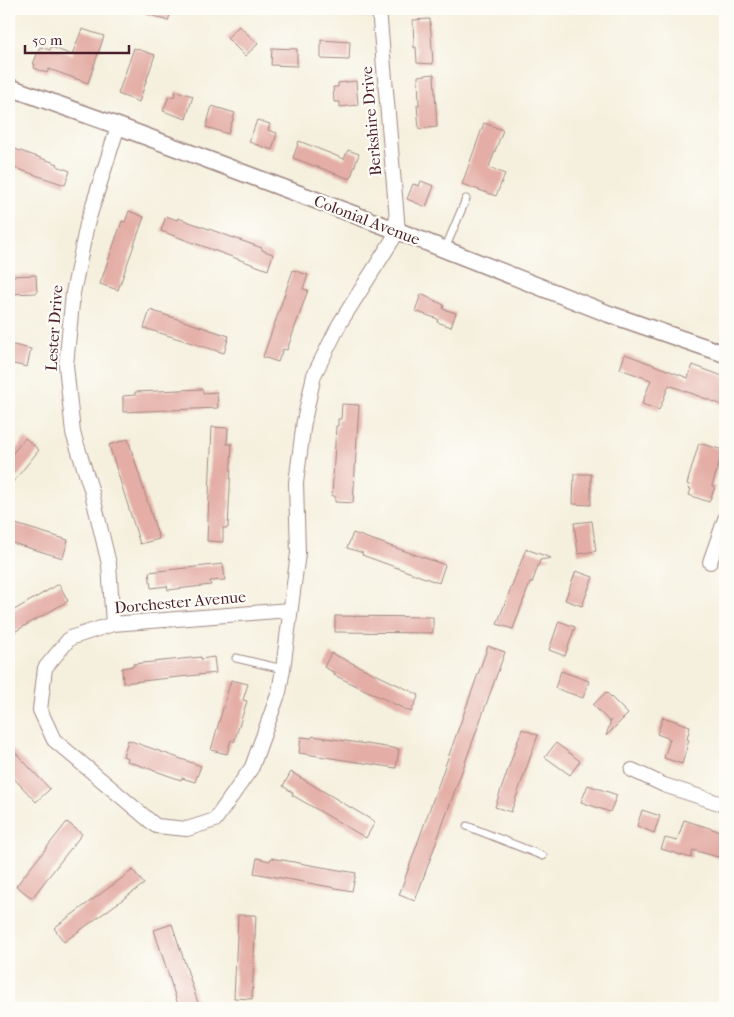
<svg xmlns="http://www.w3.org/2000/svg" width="734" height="1017" font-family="'IM FELL French Canon',serif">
	<rect width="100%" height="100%" fill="#fdfcf7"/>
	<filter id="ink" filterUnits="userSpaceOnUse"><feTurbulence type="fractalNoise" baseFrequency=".02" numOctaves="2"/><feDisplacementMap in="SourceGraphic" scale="10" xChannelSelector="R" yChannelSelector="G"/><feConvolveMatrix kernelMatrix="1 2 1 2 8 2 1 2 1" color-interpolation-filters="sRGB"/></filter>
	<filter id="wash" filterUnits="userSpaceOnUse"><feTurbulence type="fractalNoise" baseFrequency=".0096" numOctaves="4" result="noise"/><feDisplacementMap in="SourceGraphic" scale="20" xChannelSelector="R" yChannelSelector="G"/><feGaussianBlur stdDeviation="1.12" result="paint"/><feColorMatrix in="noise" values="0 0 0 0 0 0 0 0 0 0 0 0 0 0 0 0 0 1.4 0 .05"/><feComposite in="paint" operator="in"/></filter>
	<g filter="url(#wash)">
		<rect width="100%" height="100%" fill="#f5f0de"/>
		<g id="blocks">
			<!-- building -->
			<g fill="#e4aea6">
				<polygon points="137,9 172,9 168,21 136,10"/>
				<polygon points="430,19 433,64 417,63 416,47 414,48 413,20"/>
				<polygon points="239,26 258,44 245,56 227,38"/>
				<polygon points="82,29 104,36 88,83 49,69 47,73 34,68 35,64 33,64 40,47 50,50 51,47 72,55"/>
				<polygon points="321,40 350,42 349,60 321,59"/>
				<polygon points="134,48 155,55 139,102 118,94"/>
				<polygon points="272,48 297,49 297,66 271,65"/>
				<polygon points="434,74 437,127 419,129 417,105 419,105 418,76"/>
				<polygon points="356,81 358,105 340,107 340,102 334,102 333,87 338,87 338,83"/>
				<polygon points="176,91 193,96 186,119 163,111 169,96 174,97"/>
				<polygon points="212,106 235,113 228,134 206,127"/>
				<polygon points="257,120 270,124 268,130 277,133 272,150 249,142"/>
				<polygon points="484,123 503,130 489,167 505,174 496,196 462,184"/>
				<polygon points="299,141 344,159 348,150 359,154 350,179 293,158"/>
				<polygon points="9,147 58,164 57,166 70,171 65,185 9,166"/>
				<polygon points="421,181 434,186 426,207 407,199 413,184 419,186"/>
				<polygon points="129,211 144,217 118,290 100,284 122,221 125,222"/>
				<polygon points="166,216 177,220 178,218 262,248 262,250 273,254 268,270 161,231"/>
				<polygon points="293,270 308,275 303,289 308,290 287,350 283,349 278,362 263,357"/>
				<polygon points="36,275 37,293 9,294 9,276"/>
				<polygon points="421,294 444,305 443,309 456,313 451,327 437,322 438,319 415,311"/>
				<polygon points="150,310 229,336 224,353 144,328"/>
				<polygon points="9,344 31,349 27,367 9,363"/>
				<polygon points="625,354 688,378 693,365 725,377 725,406 669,385 659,410 642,404 651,380 620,369"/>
				<polygon points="202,389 203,393 217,392 218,408 123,412 123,396 135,395 135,392"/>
				<polygon points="342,404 359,405 353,503 335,502 335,496 332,496 336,426 338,426 338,419 341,419"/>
				<polygon points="212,427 228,428 227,444 232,444 228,528 223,528 223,542 207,541"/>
				<polygon points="25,438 39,450 9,487 9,458"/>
				<polygon points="128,439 159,539 140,544 109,445"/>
				<polygon points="699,443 723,450 712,486 715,487 709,502 689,495 691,489 688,488 689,485 687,484"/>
				<polygon points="574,474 591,474 591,505 573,504"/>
				<polygon points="592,521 596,551 578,554 574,523"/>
				<polygon points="9,522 68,540 63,558 9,542"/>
				<polygon points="353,533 445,565 439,583 362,555 363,553 347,548"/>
				<polygon points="526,549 551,558 540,560 532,583 530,583 513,629 497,624"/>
				<polygon points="223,564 225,580 210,581 211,585 168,590 167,586 151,588 149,572"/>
				<polygon points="576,571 593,577 582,606 565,600"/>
				<polygon points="59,584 68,601 9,635 9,613"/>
				<polygon points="335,616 433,617 433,633 335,632"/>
				<polygon points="559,621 575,627 565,656 549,650"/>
				<polygon points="488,646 505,652 415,901 399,895"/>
				<polygon points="331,653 419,695 411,712 334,675 335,673 324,667"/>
				<polygon points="201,657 201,659 214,657 216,673 123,683 122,668 134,666 133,664"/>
				<polygon points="561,671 589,681 583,698 555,688"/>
				<polygon points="231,680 248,684 243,700 247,701 234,742 231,740 227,754 211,750"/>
				<polygon points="606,692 628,714 606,736 611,720 610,722 593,705"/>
				<polygon points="663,717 690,726 687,739 689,740 682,764 664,758 670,739 657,734"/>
				<polygon points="522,729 538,735 511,812 495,807"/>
				<polygon points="313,736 399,749 396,768 299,753 301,737 312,738"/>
				<polygon points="128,740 201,766 195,782 182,778 181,780 127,761 128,758 123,756"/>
				<polygon points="556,743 580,761 570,775 545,757"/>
				<polygon points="9,746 50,789 36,802 9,773"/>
				<polygon points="291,772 375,822 366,838 292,795 293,793 283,786"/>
				<polygon points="588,785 617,795 610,812 581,802"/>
				<polygon points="642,810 660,816 654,833 637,826"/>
				<polygon points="684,820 725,833 725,859 693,850 691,858 661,849 665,838 677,841"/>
				<polygon points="67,822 82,834 32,898 16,886"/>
				<polygon points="257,858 270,861 271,858 356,873 352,891 254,873"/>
				<polygon points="133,870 144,884 64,942 54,928"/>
				<polygon points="238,915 256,915 252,999 234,998"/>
				<polygon points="172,924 198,1003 183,1008 179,1008 154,930"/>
			</g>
		</g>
	</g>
	<g filter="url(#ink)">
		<use href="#blocks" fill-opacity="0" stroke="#a08884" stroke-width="1"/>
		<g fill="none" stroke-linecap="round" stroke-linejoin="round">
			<!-- service casing -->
			<g stroke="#a08884" stroke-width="9">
				<g id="service">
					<polyline points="445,249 466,199"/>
					<polyline points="236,658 283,669"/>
					<polyline points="467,826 543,856"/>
				</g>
			</g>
			<!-- minor casing -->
			<g stroke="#a08884" stroke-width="16">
				<g id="minor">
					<polyline points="710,562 725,519"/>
					<polyline points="290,610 113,624 70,638 45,668 40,710 54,740 156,826 187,829 215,820 252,767 279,692 283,669 298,553 296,483 304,421 314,375 340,323 398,231 379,9"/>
					<polyline points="113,624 109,564 91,489 73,433 66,365 73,293 87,224 118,126"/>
					<polyline points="632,770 664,785 725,805"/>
				</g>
			</g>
			<!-- tertiary casing -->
			<g stroke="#a08884" stroke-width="19">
				<polyline id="tertiary" points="9,87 118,126 398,231 609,314 725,354"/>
			</g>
			<!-- service -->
			<use href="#service" stroke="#fff" stroke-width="7"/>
			<!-- minor -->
			<use href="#minor" stroke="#fff" stroke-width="14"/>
			<!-- tertiary -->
			<use href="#tertiary" stroke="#fff" stroke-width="16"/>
		</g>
	</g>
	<g text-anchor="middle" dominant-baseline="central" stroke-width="4.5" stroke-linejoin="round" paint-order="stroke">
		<!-- street labels -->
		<g font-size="16" fill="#4a1f2b" stroke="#fdfcf7">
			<text transform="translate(371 121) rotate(-95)">Berkshire Drive</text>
			<text transform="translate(367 220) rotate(21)">Colonial Avenue</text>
			<text transform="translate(54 328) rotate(-86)">Lester Drive</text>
			<text transform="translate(180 602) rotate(-5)">Dorchester Avenue</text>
		</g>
	</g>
	<!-- margin -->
	<rect width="734" height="1017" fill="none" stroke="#fdfcf7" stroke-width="30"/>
	<!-- scale -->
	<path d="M25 45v8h104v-8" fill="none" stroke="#4a1f2b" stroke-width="2.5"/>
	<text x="32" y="45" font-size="15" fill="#4a1f2b" stroke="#fdfcf7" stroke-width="4" paint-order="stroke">50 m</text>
</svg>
